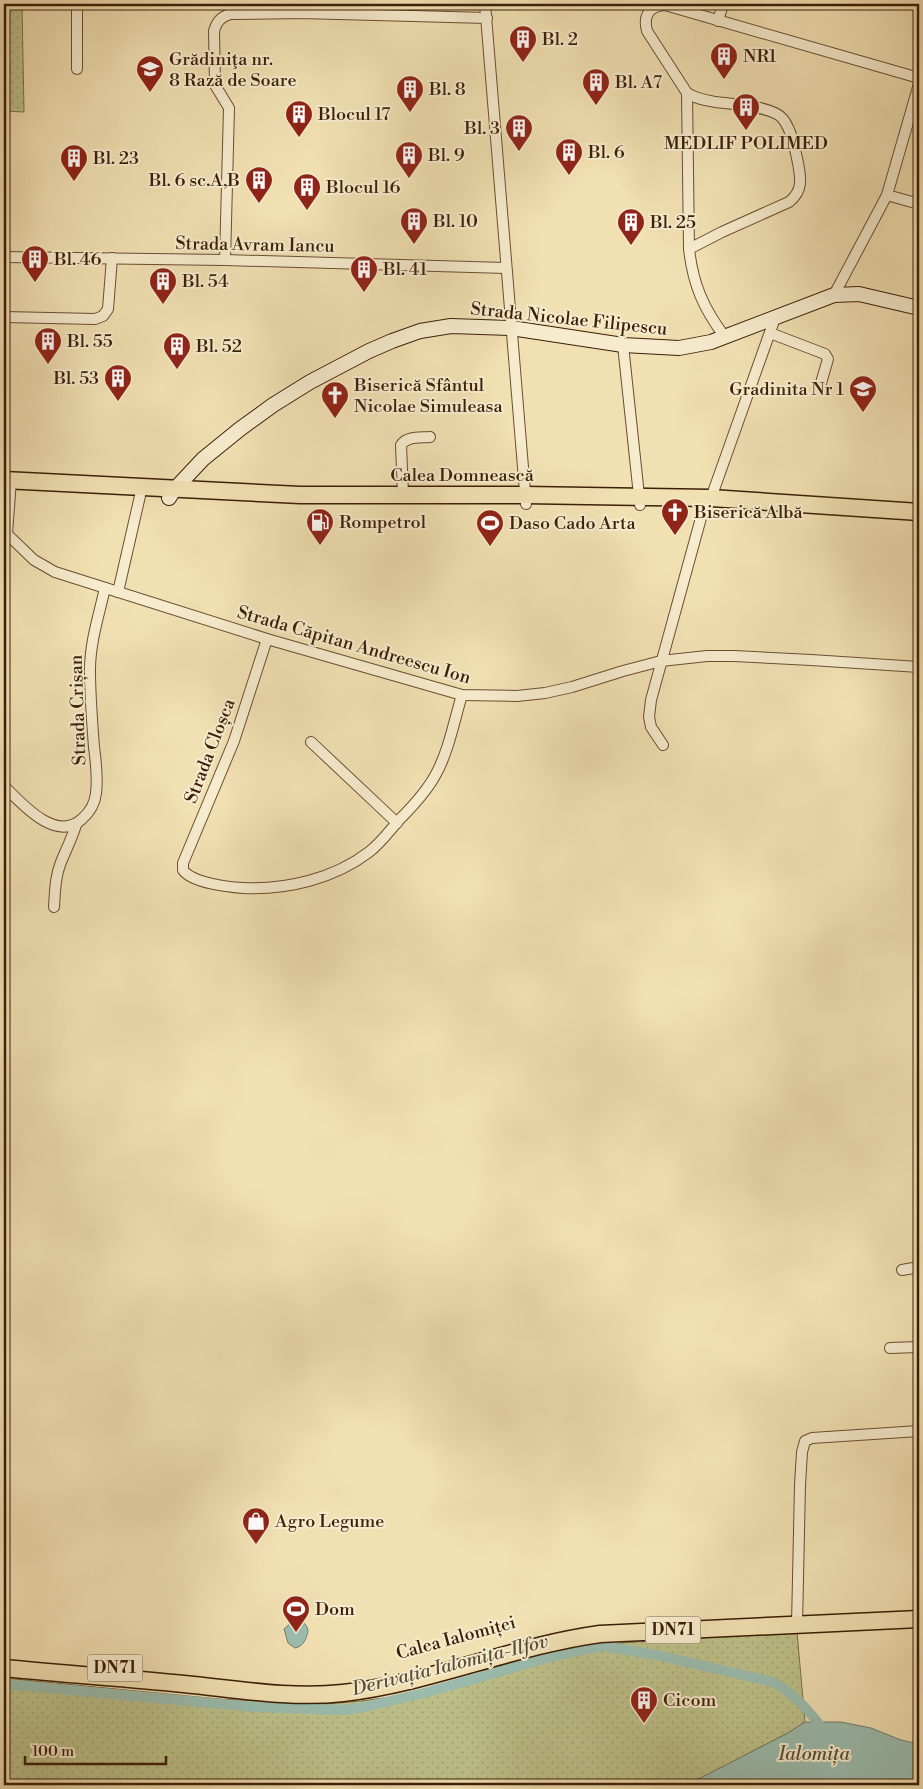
<svg xmlns="http://www.w3.org/2000/svg" width="923" height="1789" font-family="'Libre Bodoni',serif">
	<defs>
		<pattern id="grass-dots" width="8" height="8" patternUnits="userSpaceOnUse" patternTransform="scale(1.25)"><rect width="8" height="8" fill="#bdc18a"/><path d="M2 2h.1M6 6h.1" fill="none" stroke="#a3a576" stroke-width="1.8" stroke-linecap="round"/></pattern>
	</defs>
	<rect width="100%" height="100%" fill="#f1e0b2"/>
	<filter id="stains"><feTurbulence type="fractalNoise" baseFrequency=".004" numOctaves="4"/><feColorMatrix values="0 0 0 0 .2 0 0 0 0 .09 0 0 0 0 .02 0 0 0 .5 -.17"/></filter>
	<radialGradient id="worn" r=".72"><stop offset=".6" stop-color="#630" stop-opacity="0"/><stop offset="1" stop-color="#630" stop-opacity=".3"/></radialGradient>
	<!-- grass -->
	<g fill="url(#grass-dots)" stroke="#7d7049">
		<polygon points="22,5 24,112 4,111 4,6"/>
		<polygon points="797,1632 805,1722 788,1733 687,1785 4,1785 4,1678 218,1699 326,1704 361,1701 406,1695 569,1650 603,1644"/>
	</g>
	<!-- water -->
	<g fill="#9bbdaf" stroke="#757d6c">
		<path d="M293 1621C301 1620 307 1623 308 1631 307 1638 303 1647 295 1648L288 1643 284 1629Z"/>
		<polygon points="805,1722 841,1722 871,1728 901,1740 919,1744 919,1785 687,1785 788,1733"/>
	</g>
	<g fill="none" stroke-linecap="round" stroke-linejoin="round">
		<!-- canal -->
		<path stroke="#9bbdaf" stroke-width="10" d="M4 1684 255 1707 341 1710 360 1708 428 1692 550 1657 603 1646 661 1656 773 1682C795 1694 811 1713 826 1733"/>
		<!-- street casing -->
		<g stroke="#6a4e32" stroke-width="12">
			<g id="street">
				<polyline points="485,4 526,504"/>
				<polyline points="718,21 723,4"/>
				<polyline points="77,69 77,4"/>
				<path d="M687 93C696 99 705 100 716 102 732 104 773 106 783 119 792 131 795 149 798 163 801 179 803 191 789 202L722 232 689 249"/>
				<polyline points="887,195 919,204"/>
				<polyline points="4,257 225,260 506,268"/>
				<path d="M225 260 229 108 215 85 214 31C217 21 221 17 230 14L301 13 487 18"/>
				<polyline points="834,295 887,195 919,84"/>
				<polyline points="4,317 95,319 103,316 108,309 112,258"/>
				<polyline points="770,333 825,354 828,359 821,383"/>
				<path d="M725 337C703 308 693 284 689 249L687 93 647 31C643 16 649 6 665 5L919 78"/>
				<polyline points="623,345 640,505"/>
				<path d="M403 494 401 445C407 436 420 438 430 437"/>
				<polyline points="7,534 34,560 55,572 267,639 462,695 517,696 545,693 572,687 623,671 661,661 707,656 734,656 811,660 919,667"/>
				<polyline points="4,538 7,534 11,480"/>
				<polyline points="118,592 140,496"/>
				<path d="M267 639 234 741 183 863V870C192 883 228 887 243 888 286 890 334 879 369 852 381 843 390 830 400 819 413 806 427 791 436 774 449 750 454 721 462 695"/>
				<polyline points="311,742 397,823"/>
				<polyline points="663,745 651,727 649,717 651,700 704,507 711,498 775,318"/>
				<path d="M4 786C22 804 56 843 82 819 90 812 95 803 96 793 98 778 96 762 94 747 92 721 90 696 90 670 90 642 99 615 105 588"/>
				<path d="M54 907C55 892 55 877 61 862 66 850 72 838 76 825"/>
				<polyline points="902,1270 919,1267"/>
				<polyline points="890,1348 919,1347"/>
				<polyline points="797,1625 800,1485 802,1452 805,1441 812,1438 919,1431"/>
			</g>
		</g>
		<!-- secondary casing -->
		<g stroke="#3d1e08" stroke-width="16">
			<polyline id="secondary" points="169,498 174,490 203,459 240,429 273,405 310,382 369,351 392,341 420,331 451,326 511,328 623,345 679,348 711,342 834,295 859,294 919,308"/>
		</g>
		<!-- primary casing -->
		<g stroke="#3d1e08" stroke-width="19">
			<g id="primary">
				<polyline points="4,480 300,495 525,495 711,498 919,512"/>
				<path d="M4 1668C64 1674 124 1678 184 1684 236 1689 291 1699 343 1693 430 1683 513 1646 600 1634L919 1619"/>
			</g>
		</g>
		<!-- street -->
		<use href="#street" stroke="#f6ebcd" stroke-width="10"/>
		<!-- secondary -->
		<use href="#secondary" stroke="#f6ebcd" stroke-width="14"/>
		<!-- primary -->
		<use href="#primary" stroke="#f1e0b2" stroke-width="16"/>
	</g>
	<!-- icons -->
	<defs>
		<g id="building-pin" transform="scale(1.4375)"><path d="M0 17L-7.5 6A9.5 9.5 0 1 1 7.5 6Z" fill="#8f2418" stroke="#f6ebcd"/><path d="M-4-6H4V6H1V3H-1V6H-4ZM-2.5-4.3h1.7v1.8h-1.7ZM.8-4.3h1.7v1.8H.8ZM-2.5-1h1.7V.8h-1.7ZM.8-1h1.7V.8H.8Z" fill="#fff"/></g>
		<g id="school-pin" transform="scale(1.4375)"><path d="M0 17L-7.5 6A9.5 9.5 0 1 1 7.5 6Z" fill="#8f2418" stroke="#f6ebcd"/><path d="M0-5L7-2L0 1L-7-2ZM-4 1L0 2.5L4 1V4Q0 6-4 4Z" fill="#fff"/></g>
		<g id="church-pin" transform="scale(1.4375)"><path d="M0 17L-7.5 6A9.5 9.5 0 1 1 7.5 6Z" fill="#8f2418" stroke="#f6ebcd"/><path d="M-1.2-6h2.4v3.5h3.3v2.4h-3.3V6h-2.4V-.1h-3.3v-2.4h3.3Z" fill="#fff"/></g>
		<g id="fuel-pin" transform="scale(1.4375)"><path d="M0 17L-7.5 6A9.5 9.5 0 1 1 7.5 6Z" fill="#8f2418" stroke="#f6ebcd"/><path d="M-5.5-6h7V0h2V4h1.3V-2.5L3-4.5l.8-.8L6-3V5H2.5V1h-1V6h-7ZM-4.2-4.7v3.2H.2V-4.7Z" fill="#fff"/></g>
		<g id="stadium-pin" transform="scale(1.4375)"><path d="M0 17L-7.5 6A9.5 9.5 0 1 1 7.5 6Z" fill="#8f2418" stroke="#f6ebcd"/><path d="M0-5a6.5 5 0 1 0 0 10a6.5 5 0 1 0 0-10ZM-3.5-1.8h7v3.6h-7Z" fill="#fff"/></g>
		<g id="shop-pin" transform="scale(1.4375)"><path d="M0 17L-7.5 6A9.5 9.5 0 1 1 7.5 6Z" fill="#8f2418" stroke="#f6ebcd"/><path d="M-5-2.5h2.3a2.7 3.5 0 0 1 5.4 0H5L5.5 6h-11ZM-1.5-2.5h3a1.5 2.3 0 0 0-3 0Z" fill="#fff"/></g>
	</defs>
	<g fill-rule="evenodd">
		<use href="#building-pin" x="523" y="39"/>
		<use href="#building-pin" x="724" y="56"/>
		<use href="#school-pin" x="150" y="69"/>
		<use href="#building-pin" x="596" y="82"/>
		<use href="#building-pin" x="410" y="89"/>
		<use href="#building-pin" x="746" y="107"/>
		<use href="#building-pin" x="299" y="114"/>
		<use href="#building-pin" x="519" y="128"/>
		<use href="#building-pin" x="569" y="152"/>
		<use href="#building-pin" x="409" y="155"/>
		<use href="#building-pin" x="74" y="158"/>
		<use href="#building-pin" x="259" y="180"/>
		<use href="#building-pin" x="307" y="187"/>
		<use href="#building-pin" x="414" y="221"/>
		<use href="#building-pin" x="631" y="222"/>
		<use href="#building-pin" x="35" y="259"/>
		<use href="#building-pin" x="364" y="269"/>
		<use href="#building-pin" x="163" y="281"/>
		<use href="#building-pin" x="48" y="341"/>
		<use href="#building-pin" x="177" y="346"/>
		<use href="#building-pin" x="118" y="378"/>
		<use href="#school-pin" x="863" y="389"/>
		<use href="#church-pin" x="335" y="395"/>
		<use href="#church-pin" x="675" y="512"/>
		<use href="#fuel-pin" x="320" y="522"/>
		<use href="#stadium-pin" x="490" y="523"/>
		<use href="#shop-pin" x="256" y="1521"/>
		<use href="#stadium-pin" x="296" y="1609"/>
		<use href="#building-pin" x="644" y="1700"/>
	</g>
	<g text-anchor="middle" dominant-baseline="central" stroke-width="4" stroke-linejoin="round" paint-order="stroke">
		<!-- shield labels -->
		<g fill="#f6ebcd" stroke="#745c43" stroke-width="1">
			<rect x="645.5" y="1616.5" width="55" height="27" rx="4"/>
			<rect x="87.5" y="1654.5" width="55" height="27" rx="4"/>
		</g>
		<g font-size="16" font-weight="bold" fill="#3d1e08">
			<text x="673" y="1630">DN71</text>
			<text x="115" y="1668">DN71</text>
		</g>
		<!-- poi labels -->
		<g font-size="18" fill="#3d1e08" stroke="#f6ebcd" text-anchor="start">
			<text x="542" y="39">Bl. 2</text>
			<text x="743" y="56">NR1</text>
			<text x="169" y="59">Grădiniţa nr.<tspan x="169" dy="21">8 Rază de Soare</tspan></text>
			<text x="615" y="82">Bl. A7</text>
			<text x="429" y="89">Bl. 8</text>
			<text x="318" y="114">Blocul 17</text>
			<text x="500" y="128" text-anchor="end">Bl. 3</text>
			<text x="746" y="143" text-anchor="middle">MEDLIF POLIMED</text>
			<text x="588" y="152">Bl. 6</text>
			<text x="428" y="155">Bl. 9</text>
			<text x="93" y="158">Bl. 23</text>
			<text x="240" y="180" text-anchor="end">Bl. 6 sc.A,B</text>
			<text x="326" y="187">Blocul 16</text>
			<text x="433" y="221">Bl. 10</text>
			<text x="650" y="222">Bl. 25</text>
			<text x="54" y="259">Bl. 46</text>
			<text x="383" y="269">Bl. 41</text>
			<text x="182" y="281">Bl. 54</text>
			<text x="67" y="341">Bl. 55</text>
			<text x="196" y="346">Bl. 52</text>
			<text x="99" y="378" text-anchor="end">Bl. 53</text>
			<text x="354" y="385">Biserică Sfântul<tspan x="354" dy="21">Nicolae Simuleasa</tspan></text>
			<text x="844" y="389" text-anchor="end">Gradinita Nr 1</text>
			<text x="694" y="512">Biserică Albă</text>
			<text x="339" y="522">Rompetrol</text>
			<text x="509" y="523">Daso Cado Arta</text>
			<text x="275" y="1521">Agro Legume</text>
			<text x="315" y="1609">Dom</text>
			<text x="663" y="1700">Cicom</text>
		</g>
		<!-- street labels -->
		<g font-size="18" fill="#3d1e08" stroke="#f6ebcd">
			<text transform="translate(255 245) rotate(1)">Strada Avram Iancu</text>
			<text transform="translate(569 319) rotate(6)">Strada Nicolae Filipescu</text>
			<text x="462" y="475">Calea Domnească</text>
			<text transform="translate(354 645) rotate(16)">Strada Căpitan Andreescu Ion</text>
			<text transform="translate(78 710) rotate(-92)">Strada Crișan</text>
			<text transform="translate(210 751) rotate(-69)">Strada Cloșca</text>
			<text transform="translate(456 1638) rotate(-15)">Calea Ialomiței</text>
		</g>
		<!-- water labels -->
		<g font-size="19" font-style="italic" fill="#594e3a" stroke="#f6ebcd">
			<text transform="translate(450 1665) rotate(-14)">Derivația Ialomița-Ilfov</text>
			<text x="814" y="1754">Ialomița</text>
		</g>
	</g>
	<!-- margin -->
	<rect width="923" height="1789" fill="none" stroke="#f1e0b2" stroke-width="20"/>
	<rect x="5" y="5" width="913" height="1779" fill="none" stroke="#3d1e08" stroke-width="2.5"/>
	<rect x="10" y="10" width="903" height="1769" fill="none" stroke="#3d1e08"/>
	<!-- scale -->
	<path d="M25 1756v8h141v-8" fill="none" stroke="#3d1e08" stroke-width="2.5"/>
	<text x="32" y="1756" font-size="15" fill="#3d1e08" stroke="#f6ebcd" stroke-width="4" paint-order="stroke">100 m</text>
	<rect width="100%" height="100%" filter="url(#stains)"/>
	<rect width="100%" height="100%" fill="url(#worn)"/>
</svg>
